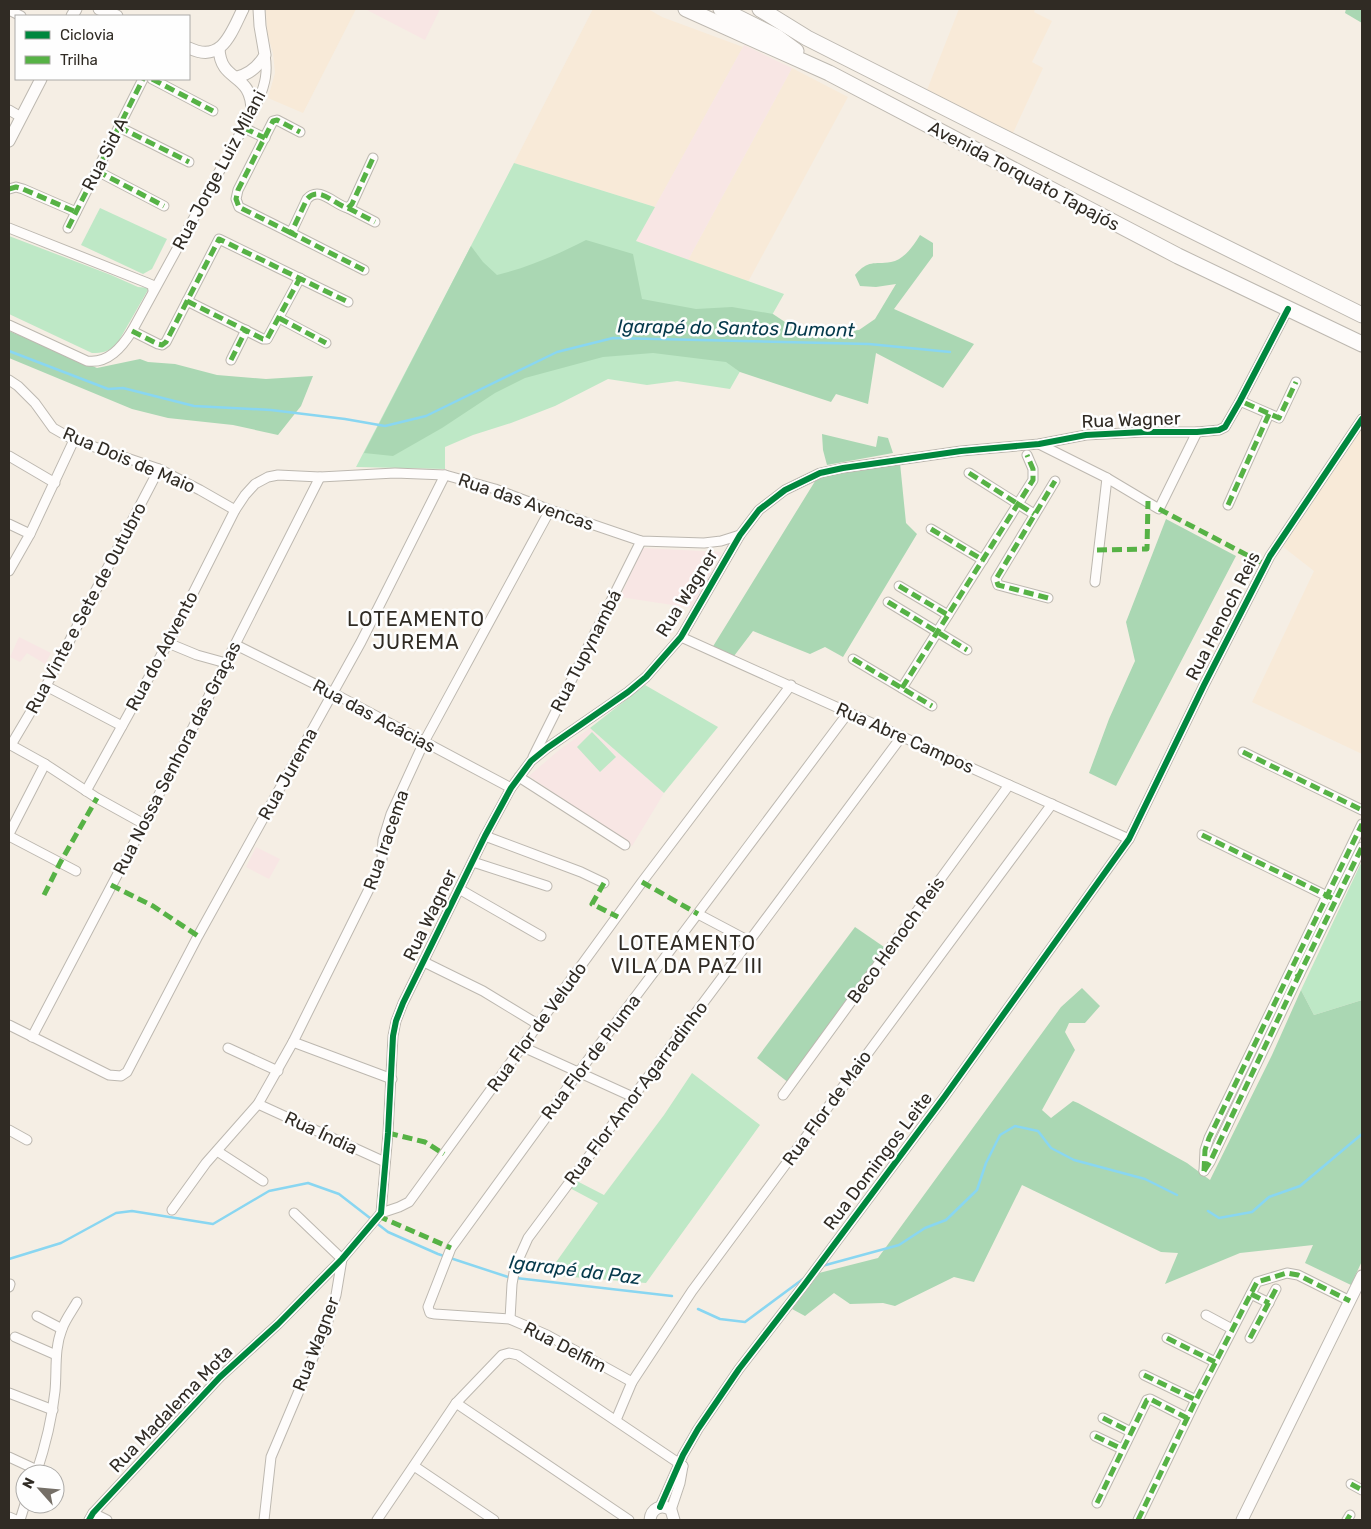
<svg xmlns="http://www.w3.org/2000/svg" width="1371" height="1529" font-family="Rubik,sans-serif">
	<rect width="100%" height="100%" fill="#f5eee4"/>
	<!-- built -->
	<g fill="#f8ead8">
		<polygon points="266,9 356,9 303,113 268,98 275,73 273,53 267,33"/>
		<polygon points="593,9 648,9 662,17 743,47 655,207 514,163"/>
		<polygon points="959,9 1035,9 1034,12 1052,21 1032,62 1043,68 1013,133 927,90"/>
		<polygon points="792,68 848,97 748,282 688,260"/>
		<polygon points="1362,425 1362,754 1252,702 1314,571 1282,546"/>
	</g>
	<!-- education -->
	<g fill="#f8e6e4">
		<polygon points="365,9 440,9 425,40"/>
		<polygon points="744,45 792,68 688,260 636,241"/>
		<polygon points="643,548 722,552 692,608 620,597"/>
		<polygon points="19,637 51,653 45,664 27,653 20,662 10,657"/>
		<polygon points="590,728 664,793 632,846 529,776 558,751"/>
		<polygon points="256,847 280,859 269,879 246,867"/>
	</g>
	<!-- green -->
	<g fill="#bee8c6">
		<polygon points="514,163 655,207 636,241 784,294 730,389 677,381 647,385 608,379 555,406 511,423 473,435 445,447 445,469 356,467"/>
		<polygon points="100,208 167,239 152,269 143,274 81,245"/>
		<path d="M9 236 111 275 138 287 149 288 117 344C108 352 103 353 92 353L9 314Z"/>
		<polygon points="645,685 718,727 664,793 590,728"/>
		<polygon points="592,732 616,757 600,772 577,747"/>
		<polygon points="1362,861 1362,1000 1314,1015 1301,990"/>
		<polygon points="692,1073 760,1125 646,1283 547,1275 598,1203 566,1186 571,1178 604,1195 664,1115"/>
	</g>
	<!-- forest -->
	<g fill="#aad7b3">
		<polygon points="1346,9 1362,9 1362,23 1345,13"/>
		<path d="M920 235 933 243V256L894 309 974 344 943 388 876 353 868 404 836 394 831 402 740 372 726 362 653 353 603 357 525 378 495 393 442 428 393 456 364 453 471 246 483 262 497 275C529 267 557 255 586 240L633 254 642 299 696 309 732 307 773 314 794 328 820 334 859 330 875 319 896 284 876 287 860 286 855 275C869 259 873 265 891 262 904 260 914 245 920 235Z"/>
		<polygon points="9,331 97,368 140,359 148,362 175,364 217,375 266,379 313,376 301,406 278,435 233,425 168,418 132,409 9,358"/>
		<polygon points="822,434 876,447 878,436 888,438 893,453 827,465 823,450"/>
		<polygon points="900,463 906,523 917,534 843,657 825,647 810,654 753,631 734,656 712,648 817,478 836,470"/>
		<polygon points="1166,519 1236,556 1116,786 1089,773 1109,719 1135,661 1126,622"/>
		<polygon points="855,927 887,949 789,1083 757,1058"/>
		<polygon points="1082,988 1100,1006 1085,1023 1069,1023 1065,1032 1075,1050 1042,1110 1051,1118 1073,1101 1078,1103 1187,1163 1210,1180 1272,1055 1301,990 1314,1015 1362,1000 1362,1261 1351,1285 1305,1263 1313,1245 1240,1253 1165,1284 1178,1253 1161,1252 1022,1185 974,1282 954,1277 895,1306 883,1303 850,1304 834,1293 805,1316 792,1309 819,1273 878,1258 1061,1007"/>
	</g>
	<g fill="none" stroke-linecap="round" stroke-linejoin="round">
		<!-- stream -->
		<g stroke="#89d6f1" stroke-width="2.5">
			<polyline points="9,351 108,389 123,388 194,406 271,410 345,419 385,426 426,416 557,352 613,338 869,344 950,352"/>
			<polyline points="1208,1211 1219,1218 1252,1212 1269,1197 1300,1186 1362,1134"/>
			<polyline points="9,1259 61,1243 116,1213 132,1211 213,1224 269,1191 308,1183 339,1194 388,1232 438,1254 511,1278"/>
			<polyline points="822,1266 899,1245 925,1228 946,1220 977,1190 986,1163 1000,1135 1015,1126 1038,1131 1051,1148 1074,1160 1145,1179 1177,1195"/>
			<polyline points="516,1278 672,1296"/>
			<polyline points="698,1309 720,1319 745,1322 803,1279"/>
		</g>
		<!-- minor casing -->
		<g stroke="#bdb8b0" stroke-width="11">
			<g id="minor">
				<polyline points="9,10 21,16"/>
				<polyline points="152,79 213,111"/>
				<polyline points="9,110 21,117"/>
				<polyline points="119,127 189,162"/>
				<polyline points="244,128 265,138"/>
				<polyline points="97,171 164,206"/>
				<polyline points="9,189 16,187 23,189 76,212"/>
				<polyline points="348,208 375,222"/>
				<polyline points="9,228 145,282 152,285 153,290"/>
				<polyline points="68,228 143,79"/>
				<polyline points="291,233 239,207 236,199 238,190 273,121 277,120 300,132"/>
				<path d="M364 270 291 233 307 199C320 185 334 205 348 208L352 204 373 158"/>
				<polyline points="187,301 263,339 267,339 300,278"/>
				<polyline points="279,318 326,343"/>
				<path d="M9 325 87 361C108 364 122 347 132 331L259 99C265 84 268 72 265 55"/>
				<polyline points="132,331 158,344 162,345 166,342 219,239 348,302"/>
				<polyline points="231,360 246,330"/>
				<polyline points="9,380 18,386 35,403 53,428 74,440 159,469 200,490 235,510"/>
				<polyline points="1240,401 1279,418 1296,382"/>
				<polyline points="1039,444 1107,478 1159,509 1197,432"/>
				<polyline points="9,456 55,483"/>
				<polyline points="969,473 1034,514"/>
				<polyline points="1228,505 1269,414"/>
				<polyline points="9,524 30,534"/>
				<polyline points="931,529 983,560"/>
				<polyline points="9,571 30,534 74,440"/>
				<polyline points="1095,582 1107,478"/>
				<polyline points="899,586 948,615"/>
				<polyline points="1048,598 998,585 996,579 1055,481"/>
				<polyline points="888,602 967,650"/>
				<polyline points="681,637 1129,839"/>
				<polyline points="168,643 197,655 226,663"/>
				<polyline points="236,645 333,693 511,788"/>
				<polyline points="853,659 932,706"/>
				<polyline points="46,686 122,726"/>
				<polyline points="902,688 1033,480 1033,469 1027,455"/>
				<polyline points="9,744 45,764 97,798 144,824"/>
				<polyline points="11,745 46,686 159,469"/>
				<polyline points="1243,752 1362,810"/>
				<polyline points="533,757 641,541"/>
				<polyline points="519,777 625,845"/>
				<polyline points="86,791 168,643 235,510 245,495 255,484 268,477 278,475 320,477 395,473 445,475 495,489 550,510 641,541 704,543 721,541 740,535"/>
				<polyline points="9,834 45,764"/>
				<polyline points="1202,835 1331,898"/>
				<polyline points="9,836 76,871"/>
				<polyline points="485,836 581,872 604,883"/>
				<polyline points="473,862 547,886"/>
				<polyline points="459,889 541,936"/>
				<polyline points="698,914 749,941"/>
				<polyline points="424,962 483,991 539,1025"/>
				<polyline points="1296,977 1299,975 1362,847"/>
				<polyline points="9,1025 109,1075 121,1076 127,1072 198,936 361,642 445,475"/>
				<polyline points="32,1037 144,824 320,477"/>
				<polyline points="293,1042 392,1079"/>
				<polyline points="523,1047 633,1097"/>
				<polyline points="228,1048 278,1071"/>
				<polyline points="783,1095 1009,785"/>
				<polyline points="258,1104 385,1162"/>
				<polyline points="9,1130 27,1140"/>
				<polyline points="217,1151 263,1181"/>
				<polyline points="1204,1171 1205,1150 1209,1138 1362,824"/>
				<polyline points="1204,1171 1210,1162 1299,975"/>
				<polyline points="172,1210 206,1163 258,1104 293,1042 378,871 382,859 383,840 391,814 424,742 550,510"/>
				<polyline points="294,1213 342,1259"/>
				<polyline points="381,1213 399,1207 409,1202 642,882 791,685"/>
				<polyline points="9,1287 10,1284"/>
				<polyline points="1251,1294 1269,1303"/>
				<polyline points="1206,1315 1232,1329"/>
				<polyline points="37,1316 62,1329"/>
				<polyline points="510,1319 512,1284 515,1267 528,1238 902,736"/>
				<polyline points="15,1337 56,1355"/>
				<polyline points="1167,1338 1215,1362"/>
				<polyline points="1250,1338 1276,1289"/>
				<polyline points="1144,1375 1196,1400"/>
				<polyline points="632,1382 547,1335 510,1319 435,1314 430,1313 428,1307 451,1248 579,1072 848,713"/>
				<polyline points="9,1393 53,1410"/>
				<polyline points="456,1403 629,1520"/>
				<polyline points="1103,1418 1131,1432"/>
				<polyline points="616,1420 632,1382 692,1291 1052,804"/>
				<polyline points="1095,1436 1122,1449"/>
				<polyline points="9,1457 37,1470"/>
				<polyline points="414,1466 494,1520"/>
				<path d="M36 1474C45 1447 52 1419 55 1391 57 1370 54 1349 62 1329 65 1320 72 1311 77 1302"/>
				<polyline points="1351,1484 1362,1490"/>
				<polyline points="1097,1503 1147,1400 1150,1399 1187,1418"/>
				<polyline points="660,1507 683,1455 698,1429 739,1369 804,1285 945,1096 1129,839 1204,685 1270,556 1362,419"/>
				<polyline points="671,1510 680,1483 683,1466"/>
				<polyline points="93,1513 107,1520"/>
				<polyline points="9,1517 16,1520"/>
				<polyline points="20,1520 25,1504"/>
				<polyline points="89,1520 93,1513 220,1377 278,1324 342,1259 381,1213 388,1133 393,1036 396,1021 403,1003 485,836 511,788 531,761 547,748 628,692 646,677 681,637 740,535 759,510 785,490 820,473 843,468 961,451 1039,444 1086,435 1144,432 1197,432 1219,430 1225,427 1240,401 1288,309"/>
				<polyline points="264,1520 271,1457 326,1327 336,1295 342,1259"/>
				<polyline points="377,1520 456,1403 502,1355 509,1353 518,1355 683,1466"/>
				<polyline points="1138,1520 1196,1400 1257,1282 1287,1273 1298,1275 1350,1301"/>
				<polyline points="1347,1520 1350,1515"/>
			</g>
		</g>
		<!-- tertiary casing -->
		<g stroke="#bdb8b0" stroke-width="13">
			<g id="tertiary">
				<polyline points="99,9 117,16"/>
				<polyline points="72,16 76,9"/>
				<path d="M189 48C222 64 231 33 243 9"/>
				<path d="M219 49C221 84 252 71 252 112"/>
				<path d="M237 77C250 74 258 67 265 55L260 26 259 9"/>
				<polyline points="9,141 41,79"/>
				<path d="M650 1520C651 1509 661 1503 671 1510L674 1520"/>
				<polyline points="1242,1520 1362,1276"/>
			</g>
		</g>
		<!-- trunk casing -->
		<g stroke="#bdb8b0" stroke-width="17">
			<g id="trunk">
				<polyline points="686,9 829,73 1178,256 1362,344"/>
				<polyline points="721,9 777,37 796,51"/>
				<polyline points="760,9 807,38 987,129 1362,315"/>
			</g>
		</g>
		<!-- minor -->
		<use href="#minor" stroke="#fefcfb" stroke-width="9"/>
		<!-- tertiary -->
		<use href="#tertiary" stroke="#fefcfb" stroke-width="11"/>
		<!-- trunk -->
		<use href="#trunk" stroke="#fefcfb" stroke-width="15"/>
		<!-- quiet -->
		<g stroke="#56b245" stroke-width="5" stroke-dasharray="10 5" stroke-linecap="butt">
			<polyline points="152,79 213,111"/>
			<polyline points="119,127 189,162"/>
			<polyline points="244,128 265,138"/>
			<polyline points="97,171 164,206"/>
			<polyline points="9,189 16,187 23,189 76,212"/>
			<polyline points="348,208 375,222"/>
			<polyline points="68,228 143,79"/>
			<polyline points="291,233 239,207 236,199 238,190 273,121 277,120 300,132"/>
			<path d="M364 270 291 233 307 199C320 185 334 205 348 208L352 204 373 158"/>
			<polyline points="187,301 263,339 267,339 300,278"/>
			<polyline points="279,318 326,343"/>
			<polyline points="132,331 158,344 162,345 166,342 219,239 348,302"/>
			<polyline points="231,360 246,330"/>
			<polyline points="1245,403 1279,418 1296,382"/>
			<polyline points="969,473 1034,514"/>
			<polyline points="1228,505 1269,414"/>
			<polyline points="1159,509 1266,565"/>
			<polyline points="931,529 983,560"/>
			<polyline points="1097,550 1147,549 1148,501"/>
			<polyline points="899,586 948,615"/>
			<polyline points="1048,598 998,585 996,579 1055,481"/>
			<polyline points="888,602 967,650"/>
			<polyline points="853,659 932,706"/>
			<polyline points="902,688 1033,480 1033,469 1027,455"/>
			<polyline points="1243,752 1362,810"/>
			<polyline points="1202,835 1332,898"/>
			<polyline points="642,882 698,914"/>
			<polyline points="604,883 592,904 618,917"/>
			<polyline points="111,885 153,906 198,936"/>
			<polyline points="44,895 60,863 97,798"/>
			<polyline points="1296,977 1299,975 1362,847"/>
			<polyline points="388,1133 425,1142 444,1154"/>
			<polyline points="1204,1171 1205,1150 1209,1138 1362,824"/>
			<polyline points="1204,1171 1210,1162 1299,975"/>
			<polyline points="378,1216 451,1248"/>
			<polyline points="1251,1294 1269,1303"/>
			<polyline points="1167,1338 1215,1362"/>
			<polyline points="1250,1338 1276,1289"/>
			<polyline points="1144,1375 1196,1400"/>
			<polyline points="1103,1418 1131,1432"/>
			<polyline points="1095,1436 1122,1449"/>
			<polyline points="1351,1484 1362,1490"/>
			<polyline points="1097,1503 1147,1400 1150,1399 1187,1418"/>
			<polyline points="1138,1520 1196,1400 1257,1282 1287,1273 1298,1275 1350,1301"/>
			<polyline points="1347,1520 1350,1515"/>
		</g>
		<!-- cycleway casing -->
		<g stroke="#fefefe" stroke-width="9">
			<g id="cycleway">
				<polyline points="660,1507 683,1455 698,1429 739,1369 804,1285 945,1096 1129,839 1204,685 1270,556 1362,419"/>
				<polyline points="89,1520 93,1513 220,1377 278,1324 342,1259 381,1213 388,1133 393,1036 396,1021 403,1003 485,836 511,788 531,761 547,748 628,692 646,677 681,637 740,535 759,510 785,490 820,473 843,468 961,451 1039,444 1086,435 1144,432 1197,432 1219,430 1225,427 1240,401 1288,309"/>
			</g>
		</g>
		<!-- cycleway -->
		<use href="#cycleway" stroke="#00873e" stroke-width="6"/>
	</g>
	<g text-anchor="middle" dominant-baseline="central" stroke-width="5" stroke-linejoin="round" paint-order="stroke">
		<!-- street labels -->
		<g font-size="18" fill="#302b24" stroke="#fefefe">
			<text transform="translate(105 154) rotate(-63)">Rua Sid A</text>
			<text transform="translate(219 170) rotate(-62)">Rua Jorge Luiz Milani</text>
			<text transform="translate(1024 176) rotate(28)">Avenida Torquato Tapajós</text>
			<text transform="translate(1131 420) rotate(-2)">Rua Wagner</text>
			<text transform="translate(129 460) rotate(23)">Rua Dois de Maio</text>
			<text transform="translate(526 502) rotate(19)">Rua das Avencas</text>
			<text transform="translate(687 593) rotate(-58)">Rua Wagner</text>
			<text transform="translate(86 608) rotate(-62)">Rua Vinte e Sete de Outubro</text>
			<text transform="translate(1223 616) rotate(-63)">Rua Henoch Reis</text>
			<text transform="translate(162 651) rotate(-62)">Rua do Advento</text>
			<text transform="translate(586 651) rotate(-63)">Rua Tupynambá</text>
			<text transform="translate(374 716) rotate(28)">Rua das Acácias</text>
			<text transform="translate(905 738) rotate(24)">Rua Abre Campos</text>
			<text transform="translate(177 758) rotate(-63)">Rua Nossa Senhora das Graças</text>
			<text transform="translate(288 774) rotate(-61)">Rua Jurema</text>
			<text transform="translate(386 840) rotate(-71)">Rua Iracema</text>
			<text transform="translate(430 915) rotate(-64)">Rua Wagner</text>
			<text transform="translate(896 940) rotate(-54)">Beco Henoch Reis</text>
			<text transform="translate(537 1027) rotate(-54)">Rua Flor de Veludo</text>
			<text transform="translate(591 1057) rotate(-53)">Rua Flor de Pluma</text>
			<text transform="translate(636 1093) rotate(-53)">Rua Flor Amor Agarradinho</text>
			<text transform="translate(827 1108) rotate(-54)">Rua Flor de Maio</text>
			<text transform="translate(321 1133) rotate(25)">Rua Índia</text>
			<text transform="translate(878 1161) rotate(-53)">Rua Domingos Leite</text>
			<text transform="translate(316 1344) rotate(-69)">Rua Wagner</text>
			<text transform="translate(565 1347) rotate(27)">Rua Delfim</text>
			<text transform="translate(171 1409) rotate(-46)">Rua Madalema Mota</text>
		</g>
		<!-- water labels -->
		<g font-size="19" font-style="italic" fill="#05394b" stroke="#fefefe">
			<text transform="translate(736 328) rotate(1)">Igarapé do Santos Dumont</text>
			<text transform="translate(575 1270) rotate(7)">Igarapé da Paz</text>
		</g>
		<!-- quarter labels -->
		<g font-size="20" letter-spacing="1" fill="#302b24" stroke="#fefefe">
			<text x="416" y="619">LOTEAMENTO<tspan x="416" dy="23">JUREMA</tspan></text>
			<text x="687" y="943">LOTEAMENTO<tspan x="687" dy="23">VILA DA PAZ III</tspan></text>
		</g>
	</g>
	<!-- border -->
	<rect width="1371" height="1529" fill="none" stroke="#302b24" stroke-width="20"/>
	<!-- legend -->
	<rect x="15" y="15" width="175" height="65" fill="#fefefe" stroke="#acaaa7"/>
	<rect x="25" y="31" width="25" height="8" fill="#00873e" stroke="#acaaa7"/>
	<text x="60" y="40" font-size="15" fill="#302b24">Ciclovia</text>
	<rect x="25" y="56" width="25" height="8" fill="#56b245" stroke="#acaaa7"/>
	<text x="60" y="65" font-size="15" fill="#302b24">Trilha</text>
	<!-- north arrow -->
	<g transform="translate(40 1489) rotate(297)"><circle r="24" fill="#fefefe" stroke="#acaaa7"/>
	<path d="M0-4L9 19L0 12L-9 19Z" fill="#756f67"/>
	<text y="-8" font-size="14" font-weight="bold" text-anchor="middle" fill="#302b24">N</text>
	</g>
</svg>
